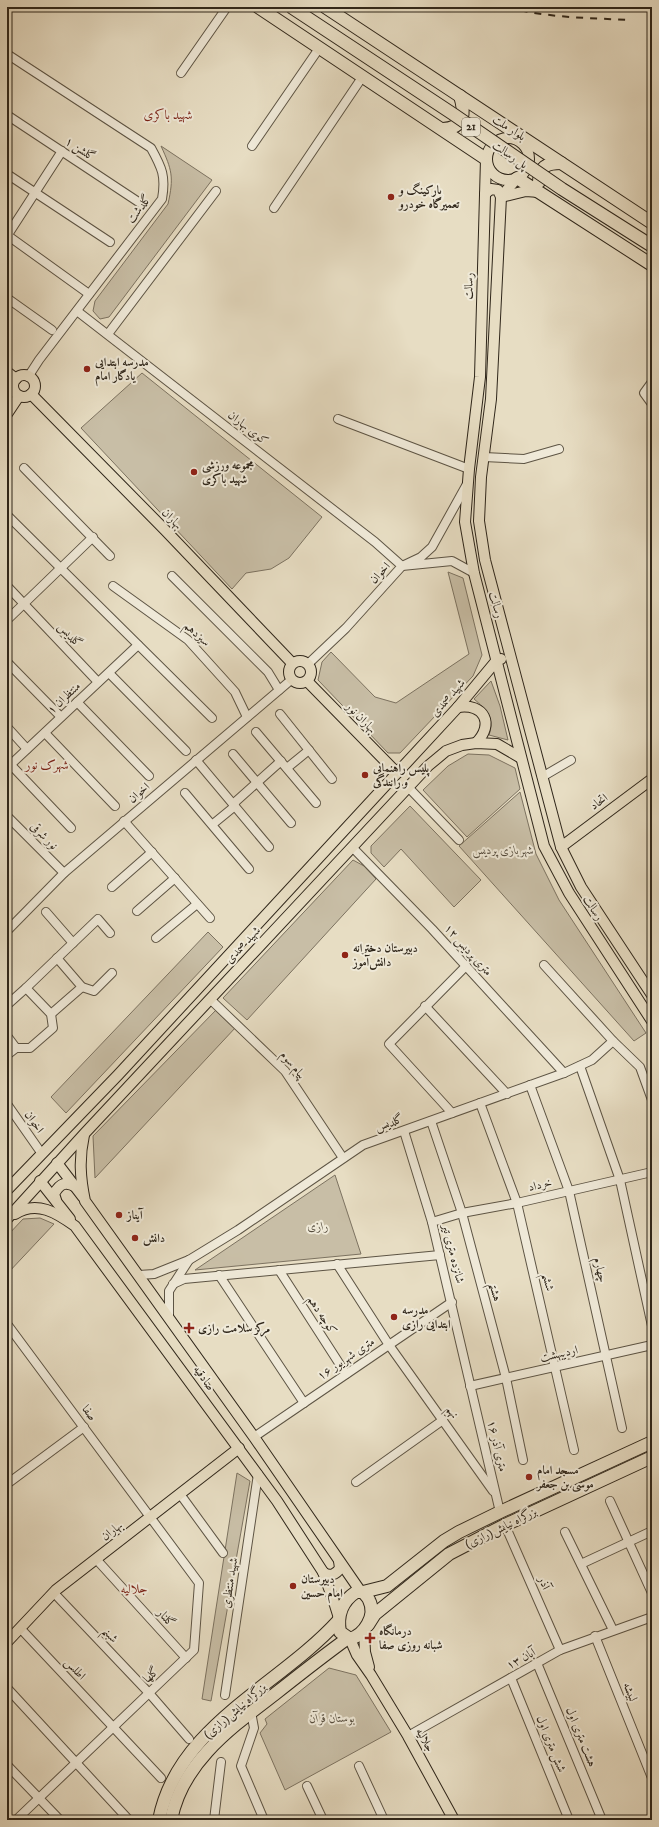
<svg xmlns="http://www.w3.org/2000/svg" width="659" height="1827" font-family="'IM FELL DW Pica',Amiri,serif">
	<rect width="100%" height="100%" fill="#e7ddc3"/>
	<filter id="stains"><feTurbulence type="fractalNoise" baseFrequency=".005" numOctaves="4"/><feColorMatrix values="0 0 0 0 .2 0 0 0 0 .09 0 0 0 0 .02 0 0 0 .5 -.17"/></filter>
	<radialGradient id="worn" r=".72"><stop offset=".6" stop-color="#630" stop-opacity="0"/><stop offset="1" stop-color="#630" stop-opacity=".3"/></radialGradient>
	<!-- green -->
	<g fill="#c8bea6" stroke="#7c7260">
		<path d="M161 146 212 180 109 317 100 319 93 311 95 301 168 204C174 177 172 170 161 146Z"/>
		<polygon points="142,373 322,517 289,558 271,569 246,573 232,589 81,428"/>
		<polygon points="448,572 463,578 482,655 473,676 400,753 388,753 318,680 322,662 331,652 375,697 396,703 469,654"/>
		<path d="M491 681 500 706 508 740 489 735C495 719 486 709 474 699Z"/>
		<polygon points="468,754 489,755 515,768 520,789 467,837 423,790 448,766"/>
		<polygon points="520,792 536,854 559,900 646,1033 634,1041 459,846"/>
		<polygon points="410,806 481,880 454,907 401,849 384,867 371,853 371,846"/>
		<polygon points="353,860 364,866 376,879 247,1020 223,998"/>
		<polygon points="208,932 223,947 66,1113 51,1097"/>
		<polygon points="217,1009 236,1027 95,1178 93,1136"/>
		<polygon points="335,1175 361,1254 195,1270"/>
		<polygon points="40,1218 54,1224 7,1274 7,1236 23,1219"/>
		<polygon points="237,1473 250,1481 211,1701 202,1699"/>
		<polygon points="329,1668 356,1675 391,1732 285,1790 260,1733 267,1724 265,1719"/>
	</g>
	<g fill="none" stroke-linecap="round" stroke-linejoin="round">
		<!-- minor casing -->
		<g stroke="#5d5444" stroke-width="10">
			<g id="minor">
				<path d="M7 54 151 148C162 168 166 176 162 199L39 360 28 377"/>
				<polyline points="181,73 227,7"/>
				<polyline points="7,115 140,203"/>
				<polyline points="252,146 320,47"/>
				<polyline points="7,174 110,242"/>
				<polyline points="274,208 363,76"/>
				<polyline points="7,235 89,294"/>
				<polyline points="7,236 62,151"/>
				<polyline points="7,298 52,330"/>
				<polyline points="77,311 375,542 402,566 346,628 308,664"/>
				<polyline points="108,334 216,191"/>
				<polyline points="652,382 644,393 652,404"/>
				<polyline points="338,419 469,469"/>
				<polyline points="484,457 524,459 559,449"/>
				<polyline points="24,468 110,556"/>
				<polyline points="467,484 432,547 421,557 402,566 452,561 474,573"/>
				<polyline points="7,515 212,718"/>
				<polyline points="172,576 268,672 279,690"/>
				<polyline points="7,586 98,682"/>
				<polyline points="113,586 188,640 235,692 247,717"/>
				<polyline points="7,620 93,537"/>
				<polyline points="7,662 61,717"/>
				<polyline points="109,673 186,751"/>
				<polyline points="77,702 149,776"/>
				<polyline points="280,714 332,779"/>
				<polyline points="7,727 27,749"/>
				<polyline points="256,732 316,803"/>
				<polyline points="45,733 115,806"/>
				<polyline points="233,754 291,823"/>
				<polyline points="196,760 269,847"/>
				<polyline points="11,765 71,828"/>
				<polyline points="7,768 138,645"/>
				<polyline points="287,768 309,750"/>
				<polyline points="542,777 571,760"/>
				<polyline points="408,787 459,840"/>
				<polyline points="185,793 249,869"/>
				<polyline points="233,804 281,761"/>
				<polyline points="7,816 64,873"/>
				<polyline points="124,821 210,918"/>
				<polyline points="213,824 235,806"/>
				<polyline points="352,847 432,929 564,1073"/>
				<polyline points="112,887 152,852"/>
				<polyline points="137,911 175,878"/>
				<polyline points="46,912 73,943"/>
				<polyline points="7,931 64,873 291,680"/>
				<polyline points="156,938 197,904"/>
				<polyline points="57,958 82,987 94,991 112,973"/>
				<polyline points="544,965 613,1041 640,1067 652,1100"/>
				<polyline points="210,999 285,1071 343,1158"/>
				<polyline points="7,1005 26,988 98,919 110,933"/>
				<polyline points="425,1006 507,1094"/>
				<polyline points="51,1014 82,987"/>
				<polyline points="7,1036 16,1048"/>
				<polyline points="7,1055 16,1048 30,1048 53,1028 51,1014 26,988"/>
				<polyline points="580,1066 620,1180 652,1326"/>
				<polyline points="530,1085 569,1191 622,1428"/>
				<polyline points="480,1103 517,1203 574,1450"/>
				<polyline points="7,1104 42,1154"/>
				<polyline points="452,1113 389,1044 466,966"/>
				<polyline points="431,1121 462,1213 506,1378 523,1460"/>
				<polyline points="404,1131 432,1222 500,1512"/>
				<polyline points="432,1222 462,1213 517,1203 652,1172"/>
				<polyline points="337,1264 389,1345 493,1491"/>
				<polyline points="279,1270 346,1374"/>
				<polyline points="139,1275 154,1274 189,1260 238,1230 363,1145 564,1073 592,1060 613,1041"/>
				<polyline points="219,1275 304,1403"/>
				<polyline points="173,1284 184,1279 440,1255"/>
				<polyline points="169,1318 169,1291 189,1260"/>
				<polyline points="7,1324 199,1583 194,1650 16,1820"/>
				<polyline points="470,1386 652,1345"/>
				<polyline points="254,1437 452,1302"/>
				<polyline points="356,1482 443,1420"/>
				<polyline points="7,1484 84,1427"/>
				<polyline points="180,1494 223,1553"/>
				<polyline points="610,1501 652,1593"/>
				<polyline points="505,1525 560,1650"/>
				<polyline points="565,1532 613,1630"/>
				<polyline points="96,1559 186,1658"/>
				<polyline points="581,1564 652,1531"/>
				<polyline points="54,1593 149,1693 189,1739"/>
				<polyline points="20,1628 161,1778"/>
				<polyline points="595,1636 652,1778"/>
				<polyline points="537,1663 602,1820"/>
				<polyline points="511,1678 569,1820"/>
				<polyline points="7,1688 129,1820"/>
				<polyline points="225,1695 258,1474"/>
				<polyline points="251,1712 254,1728 241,1766 264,1820"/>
				<polyline points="408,1736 560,1650 652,1617"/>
				<polyline points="7,1765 60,1820"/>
				<polyline points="359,1766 384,1820"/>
				<polyline points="307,1786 323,1820"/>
				<polyline points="214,1820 221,1762"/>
			</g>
		</g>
		<!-- major casing -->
		<g stroke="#2f261a" stroke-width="12">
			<g id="major">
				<circle cx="508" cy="159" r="21"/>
				<polyline points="486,159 480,377 469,469 465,522 474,573 544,846 569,893 652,1021"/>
				<polyline points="517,178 501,197 491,399 481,477 479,521 485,560 561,847 581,887 652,995"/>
				<polyline points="485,194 491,189 498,190 501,197 526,191 539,192"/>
				<polyline points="7,372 16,379"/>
				<circle cx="24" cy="386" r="11"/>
				<polyline points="31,394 165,530 292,663"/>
				<polyline points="7,414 19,396"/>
				<circle cx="300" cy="672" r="11"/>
				<polyline points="307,681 397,773"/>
				<path d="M458 707C484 703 495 724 476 743"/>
				<polyline points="561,847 652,779"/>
				<path d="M84 1135C79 1158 80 1177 85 1201L254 1437 361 1592"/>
				<polyline points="57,1163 83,1197"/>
				<polyline points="40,1181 70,1219"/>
				<polyline points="7,1190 118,1075 458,707 497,660 501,659"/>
				<path d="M56 1200 54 1194C60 1183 66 1181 76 1187"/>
				<path d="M15 1214C37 1200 57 1213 75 1226L277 1501 323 1572 334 1602 339 1618"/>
				<polyline points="7,1219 85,1133 428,766 446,751 462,745 476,743 497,744 521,758"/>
				<path d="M323 1572C329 1577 336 1575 340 1568L339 1561"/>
				<polyline points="364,1631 365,1652 369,1667"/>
				<polyline points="350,1639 357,1655 371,1675 408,1736 454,1820"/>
				<polyline points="7,1642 56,1590 239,1448"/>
			</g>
		</g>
		<!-- highway casing -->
		<g stroke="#2f261a" stroke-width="14">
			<g id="highway">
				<polyline points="258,7 486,159"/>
				<polyline points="325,7 652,223"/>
				<path d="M443 129C465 128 465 112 460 96"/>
				<polyline points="517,178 652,265"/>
				<path d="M539 182C539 167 546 163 561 163"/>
				<path d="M356 1592H363C365 1595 368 1597 369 1600 377 1616 364 1635 350 1639L340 1632C337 1616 341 1602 356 1592Z"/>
				<polyline points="363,1592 387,1586 444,1541 459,1532 500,1512 652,1442"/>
				<polyline points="368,1625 375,1614 449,1554 505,1525 652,1457"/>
				<path d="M159 1820C177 1726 279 1686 338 1621"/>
				<path d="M171 1820C182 1762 232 1727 275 1694 299 1675 323 1656 348 1638"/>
			</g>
		</g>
		<!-- minor -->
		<use href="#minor" stroke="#efe9d8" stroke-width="8"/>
		<!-- major -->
		<use href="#major" stroke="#e7ddc3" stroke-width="10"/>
		<!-- highway -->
		<use href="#highway" stroke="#e7ddc3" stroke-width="12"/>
		<!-- rail -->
		<path stroke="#2f261a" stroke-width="2" stroke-dasharray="7 7" stroke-linecap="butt" d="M507 7C547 18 590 18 631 20"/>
		<!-- highway-bridge casing -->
		<g stroke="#2f261a" stroke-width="14" stroke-linecap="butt">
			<polyline id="highway-bridge" points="291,7 453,114 562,189 652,246"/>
		</g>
		<!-- highway-bridge -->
		<use href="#highway-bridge" stroke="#e7ddc3" stroke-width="12"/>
	</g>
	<!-- markers -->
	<g fill="#8f2418" stroke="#efe9d8" stroke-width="1.5">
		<circle cx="391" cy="197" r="4"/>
		<circle cx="87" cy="369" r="4"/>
		<circle cx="194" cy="472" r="4"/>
		<circle cx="365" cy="775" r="4"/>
		<circle cx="345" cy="955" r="4"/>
		<circle cx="119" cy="1215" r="4"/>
		<circle cx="135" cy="1238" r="4"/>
		<circle cx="394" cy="1317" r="4"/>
		<path d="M187 1322h4v4h4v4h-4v4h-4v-4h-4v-4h4z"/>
		<circle cx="529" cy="1477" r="4"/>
		<circle cx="293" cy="1586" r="4"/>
		<path d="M368 1632h4v4h4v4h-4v4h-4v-4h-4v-4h4z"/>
	</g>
	<g text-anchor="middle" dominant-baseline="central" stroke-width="4" stroke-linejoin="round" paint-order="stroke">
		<!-- shield labels -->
		<rect fill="#efe9d8" stroke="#696053" stroke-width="1" x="462" y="118" width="18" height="18" rx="3"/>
		<g font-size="11" font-weight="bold" fill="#2f261a">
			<text x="471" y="127">21</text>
		</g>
		<!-- street labels -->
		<g font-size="12" fill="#2f261a" stroke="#efe9d8">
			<text transform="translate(509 128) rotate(33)">بلوار ملت</text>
			<text transform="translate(80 149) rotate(33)">گلشن ۱</text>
			<text transform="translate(510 155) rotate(34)">پل رسالت</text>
			<text transform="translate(139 209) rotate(-53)">گلدشت</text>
			<text transform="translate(469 286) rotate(-88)">رسالت</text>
			<text transform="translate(248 428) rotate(38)">کوی بهاران</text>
			<text transform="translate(172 519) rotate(46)">بهاران</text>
			<text transform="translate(380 573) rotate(-47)">اخوان</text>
			<text transform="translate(496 605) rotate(75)">رسالت</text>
			<text transform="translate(197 634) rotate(42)">سیزدهم</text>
			<text transform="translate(70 635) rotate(47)">گلدیس</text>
			<text transform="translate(64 698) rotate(-43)">منتظران ۱</text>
			<text transform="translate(448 698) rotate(-49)">شهید صمدی</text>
			<text transform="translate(361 718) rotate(46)">بهاران نور</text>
			<text transform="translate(139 793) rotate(-41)">اخوان</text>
			<text transform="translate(599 802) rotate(-36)">اتحاد</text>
			<text transform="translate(44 836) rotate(45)">نور شرقی</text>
			<text transform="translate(593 908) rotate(58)">رسالت</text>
			<text transform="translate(243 945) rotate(-47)">شهید صمدی</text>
			<text transform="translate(468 950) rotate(48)">۱۲ متری پردیس</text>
			<text transform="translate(293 1065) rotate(50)">پیام سوم</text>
			<text transform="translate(34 1122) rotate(55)">اخوان</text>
			<text transform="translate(389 1123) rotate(-19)">گلدیس</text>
			<text transform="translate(540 1185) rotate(-13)">خرداد</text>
			<text transform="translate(453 1254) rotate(76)">شانزده متری تیر</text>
			<text transform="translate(600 1270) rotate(77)">چهارم</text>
			<text transform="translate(548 1282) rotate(77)">ششم</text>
			<text transform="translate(495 1292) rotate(75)">هشتم</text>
			<text transform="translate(322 1315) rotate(57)">کوچه دهم</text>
			<text transform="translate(559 1354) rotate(-13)">اردیبهشت</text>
			<text transform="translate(346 1359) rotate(-34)">۱۶ متری شهریور</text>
			<text transform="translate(204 1378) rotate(54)">صادقیه</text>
			<text transform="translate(452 1412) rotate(54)">نهم</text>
			<text transform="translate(89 1413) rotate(53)">صفا</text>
			<text transform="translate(497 1446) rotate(77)">۱۶ متری آذر</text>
			<text transform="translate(501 1528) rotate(-26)">بزرگراه نیایش(رازی)</text>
			<text transform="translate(112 1531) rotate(-38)">بهاران</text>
			<text transform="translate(230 1583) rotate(-81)">شهید منتظری</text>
			<text transform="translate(544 1583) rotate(66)">آذر</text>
			<text transform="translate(166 1618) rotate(48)">گلنار</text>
			<text transform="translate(110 1635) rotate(47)">شبنم</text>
			<text transform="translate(521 1659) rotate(-29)">۱۳ آبان</text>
			<text transform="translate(75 1669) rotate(47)">اطلس</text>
			<text transform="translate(151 1675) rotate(-44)">گلها</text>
			<text transform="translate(630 1692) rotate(68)">لبیشه</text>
			<text transform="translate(235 1711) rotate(-41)">بزرگراه نیایش(رازی)</text>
			<text transform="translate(581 1737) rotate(68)">هشت متری اول</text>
			<text transform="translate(425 1740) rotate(61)">جلالیه</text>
			<text transform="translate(551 1744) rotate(68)">شش متری اول</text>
		</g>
		<!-- poi labels -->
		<g font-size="12" font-weight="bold" fill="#2f261a" stroke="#efe9d8" text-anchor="start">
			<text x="399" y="190">پارکینگ و<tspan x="399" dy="14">تعمیرگاه خودرو</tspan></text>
			<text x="95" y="362">مدرسه ابتدایی<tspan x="95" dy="14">یادگار امام</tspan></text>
			<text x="202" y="465">مجموعه ورزشی<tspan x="202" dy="14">شهید باکری</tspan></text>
			<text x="373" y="768">پلیس راهنمایی<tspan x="373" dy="14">و رانندگی</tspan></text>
			<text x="353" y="948">دبیرستان دخترانه<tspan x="353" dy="14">دانش‌آموز</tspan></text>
			<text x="127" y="1215">آیناز</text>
			<text x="143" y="1238">دانش</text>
			<text x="402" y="1310">مدرسه<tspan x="402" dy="14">ابتدایی رازی</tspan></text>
			<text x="198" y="1328">مرکز سلامت رازی</text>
			<text x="537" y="1470">مسجد امام<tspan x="537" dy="14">موسی بن جعفر</tspan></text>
			<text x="301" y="1579">دبیرستان<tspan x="301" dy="14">امام حسین</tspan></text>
			<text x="379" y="1631">درمانگاه<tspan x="379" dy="14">شبانه روزی صفا</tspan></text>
		</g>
		<!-- park labels -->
		<g font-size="12" font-style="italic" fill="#554c3d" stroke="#efe9d8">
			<text x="503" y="850">شهربازی پردیس</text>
			<text x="318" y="1226">رازی</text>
			<text x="332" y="1718">بوستان قرآن</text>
		</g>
		<!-- neighbourhood labels -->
		<g font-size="13" fill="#7a1f14" stroke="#efe9d8">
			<text x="168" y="115">شهید باکری</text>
			<text x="47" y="765">شهرک نور</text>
			<text x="134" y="1589">جلالیه</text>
		</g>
	</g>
	<!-- margin -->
	<rect width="659" height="1827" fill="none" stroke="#e7ddc3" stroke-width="24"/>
	<rect x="8" y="8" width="643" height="1811" fill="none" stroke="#2f261a" stroke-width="2"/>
	<rect x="12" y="12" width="635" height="1803" fill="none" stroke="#2f261a"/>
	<rect width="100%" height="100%" filter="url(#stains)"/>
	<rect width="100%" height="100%" fill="url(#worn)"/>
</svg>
